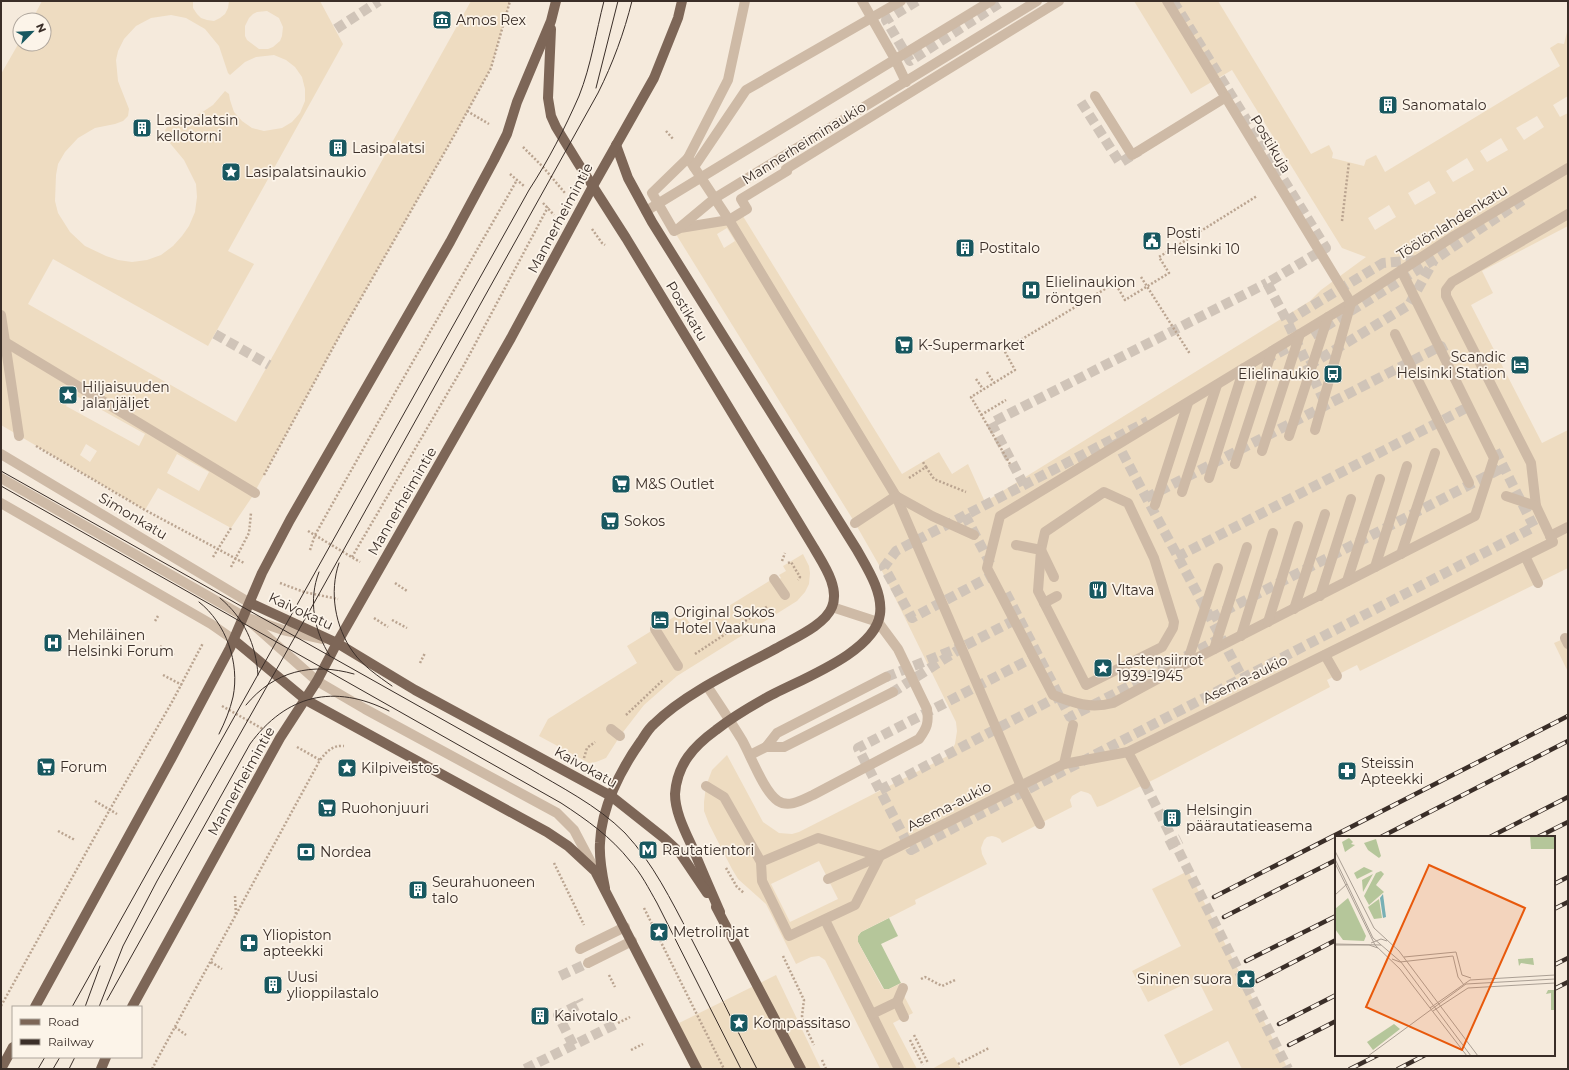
<svg xmlns="http://www.w3.org/2000/svg" width="1569" height="1070" font-family="Montserrat,sans-serif">
	<rect width="100%" height="100%" fill="#f5eadc"/>
	<!-- green -->
	<polygon fill="#b5c69a" points="889,918 898,936 881,944 901,983 889,989 884,989 858,942 858,936 861,932"/>
	<!-- plaza -->
	<g fill="#eedcc1" fill-rule="evenodd">
		<path d="M42 1H193V8L197 14 201 18 207 20 214 21 220 18 225 14 228 8 229 1H320L343 44 228 251 254 264 208 346 53 259 28 304 236 422 471 1H510L491 68 455 134 341 333 252 497 231 528 158 488 145 510 1 425V74L20 41V44H44V20H32ZM267 11 279 18 283 27 282 36 280 41 273 47 268 49H259L247 40 245 36V26L249 18 253 14 257 12ZM171 15 186 18 205 29 219 46 228 73 230 75 245 62 256 57 274 55 286 60 295 67 302 77 305 89V101L300 113 292 122 282 128 264 131 252 128 242 121 234 112 230 100 229 94 225 91 213 105 201 113 188 119 171 123 168 126 165 130 169 142 184 160 196 184 197 197 195 212 189 226 182 236 173 246 161 255 147 260 132 262 118 260 106 256 85 246 70 232 58 213 55 201 56 175 58 164 65 152 78 138 95 128 115 124 123 121 128 116 129 109 118 81 116 60 118 51 124 39 136 26 151 18ZM73 394 145 434 139 446 66 406ZM86 444 97 451 90 462 80 455ZM177 454 209 472 199 491 167 473Z"/>
		<path d="M1134 1H1218L1311 154 1329 145 1333 153 1332 158 1364 166 1366 160 1376 155 1385 172 1560 66 1550 48 1558 43 1564 44 1568 28V96L1553 105 1560 117 1568 113V226L1482 271 1493 293 1471 305 1542 443 1568 430V568L1360 671 1357 665 1327 680 1330 687 1159 777 1103 805 1097 807 1091 795 1088 793 1081 791 1072 796 1070 800 1072 807 1002 843 1000 839 996 837 992 836 987 837 984 840 981 848 982 854 987 864 915 900 916 904 861 932 858 936V942L882 987 884 989H889L901 983 903 988V994L913 1013 893 1023 917 1069H880L825 960 819 956 811 957 796 964 766 904 738 879 732 869 709 824 704 811V802L706 786 712 770 727 755 763 822 779 833 792 834 799 832 942 759 949 755 955 744 957 731 956 722 879 565 855 523 674 231 741 213 902 474 939 452 952 474 968 464 985 502 1310 301 1321 290 1366 257 1342 248 1232 70 1191 94ZM1537 116 1544 127 1524 140 1516 128ZM1501 138 1508 150 1487 162 1480 151ZM1467 158 1474 170 1453 182 1446 171ZM1429 181 1436 193 1415 205 1408 193ZM1389 205 1396 217 1375 230 1368 218ZM727 228 735 241 724 248 717 234ZM819 861 838 899 790 922 771 884Z"/>
		<polygon points="803,554 809,566 810,573 809,584 805,592 797,601 677,676 644,705 620,736 606,758 596,762 589,763 539,736 548,719 637,663 627,646 682,612 693,628 774,578 776,581 781,578 779,575 786,571 783,566"/>
		<polygon points="1568,637 1568,672 1554,643"/>
		<polygon points="1188,871 1195,884 1288,1069 1242,1069 1228,1041 1180,1066 1164,1035 1213,1010 1197,978 1148,1002 1132,971 1181,946 1152,889"/>
		<polygon points="776,975 821,1069 691,1069 671,1027"/>
		<polygon points="954,1057 961,1069 932,1069 939,1065"/>
	</g>
	<g fill="none" stroke-linecap="round" stroke-linejoin="round">
		<!-- minor-tunnel -->
		<g stroke="#d0c4b8" stroke-width="10" stroke-dasharray="10 5" stroke-linecap="butt">
			<polyline points="917,1 886,20 910,61 1003,1"/>
			<polyline points="1173,1 1326,248 1267,283 1287,321 1326,405"/>
			<polyline points="336,29 379,1"/>
			<polyline points="1081,102 1120,163 1139,151"/>
			<polyline points="1287,321 1383,263 1419,260"/>
			<polyline points="215,334 269,365"/>
			<polyline points="1312,335 1435,259 1526,198"/>
			<polyline points="1265,360 1297,343"/>
			<polyline points="1308,366 1409,305 1434,260"/>
			<polyline points="1115,439 1242,677"/>
			<polyline points="1024,485 991,423 1267,283"/>
			<polyline points="1146,498 1441,346 1444,352"/>
			<polyline points="965,515 992,567"/>
			<polyline points="1177,557 1472,405"/>
			<polyline points="995,574 912,618 884,567 896,551 1148,421"/>
			<polyline points="1006,593 1070,717 1221,638"/>
			<polyline points="1211,618 1504,467"/>
			<polyline points="966,645 1019,618"/>
			<polyline points="1038,655 858,748 911,850 1534,527 1493,446"/>
			<polyline points="886,677 966,645 893,692"/>
			<polyline points="1145,784 1288,1069"/>
			<polyline points="880,790 1059,696"/>
			<polyline points="1167,846 1181,839"/>
			<polyline points="560,976 588,963"/>
			<polyline points="573,1045 558,1015 580,1004 578,1000"/>
			<polyline points="525,1069 618,1023"/>
		</g>
		<!-- path -->
		<g stroke="#baa490" stroke-width="2.5" stroke-dasharray="2 2" stroke-linecap="butt">
			<polyline points="1567,32 1568,32"/>
			<polyline points="467,111 489,124"/>
			<polyline points="666,131 674,140"/>
			<polyline points="523,147 543,167 565,193"/>
			<polyline points="510,174 524,186"/>
			<polyline points="543,203 554,215"/>
			<polyline points="1342,221 1349,162"/>
			<polyline points="592,229 602,243 605,245"/>
			<polyline points="1141,277 1190,354"/>
			<polyline points="987,372 994,383"/>
			<polyline points="976,379 983,389"/>
			<polyline points="981,415 1006,400"/>
			<polyline points="36,446 145,510 244,563"/>
			<polyline points="1010,464 971,397 1015,370 1004,350 1115,283 1125,300 1169,273 1159,257 1257,196"/>
			<polyline points="926,467 934,479 966,492"/>
			<polyline points="264,475 341,333 455,134 491,68 510,1"/>
			<polyline points="909,478 926,467 923,462"/>
			<polyline points="308,531 360,562"/>
			<polyline points="310,550 315,535 376,426 517,180"/>
			<polyline points="213,557 231,528"/>
			<polyline points="352,557 464,365 548,207"/>
			<polyline points="782,561 785,553"/>
			<polyline points="788,563 791,562 800,577 798,580"/>
			<polyline points="231,567 249,533 251,513"/>
			<polyline points="280,583 304,592 338,599"/>
			<polyline points="395,583 407,591"/>
			<polyline points="374,618 388,627"/>
			<polyline points="392,620 407,628"/>
			<polyline points="155,621 158,616"/>
			<polyline points="160,646 174,655"/>
			<polyline points="695,654 768,606"/>
			<polyline points="420,663 425,653"/>
			<polyline points="163,675 182,685"/>
			<polyline points="222,706 263,729"/>
			<polyline points="626,715 663,680"/>
			<polyline points="297,747 320,760"/>
			<polyline points="584,758 587,748 595,742"/>
			<polyline points="95,801 117,814"/>
			<polyline points="58,831 75,840"/>
			<polyline points="554,863 584,925"/>
			<polyline points="726,868 737,887 744,893"/>
			<polyline points="235,896 236,915"/>
			<polyline points="644,908 724,1069"/>
			<polyline points="783,956 804,1000 802,1016 803,1022 814,1045"/>
			<polyline points="211,962 222,969"/>
			<polyline points="609,975 615,987"/>
			<polyline points="921,979 925,977 942,986 955,980"/>
			<polyline points="1,1006 109,811 172,702 203,643"/>
			<polyline points="618,1023 630,1017"/>
			<polyline points="175,1027 186,1035"/>
			<polyline points="914,1035 928,1063"/>
			<polyline points="910,1040 923,1065"/>
			<polyline points="631,1050 643,1044"/>
			<polyline points="822,1060 826,1069"/>
			<polyline points="958,1064 989,1048"/>
			<path d="M152 1069 320 760C327 751 333 745 344 746"/>
		</g>
		<!-- minor -->
		<g stroke="#cebaa6" stroke-width="10">
			<polyline points="745,1 728,80 688,158 652,193 674,231 680,228 729,220 747,209 741,199 787,171 786,169 1059,1"/>
			<polyline points="862,1 895,59 906,82"/>
			<polyline points="1167,1 1351,303"/>
			<polyline points="1095,96 1132,155 1226,97"/>
			<polyline points="688,158 729,220 896,496 1021,786 1040,824"/>
			<polyline points="694,167 746,90 901,1"/>
			<polyline points="646,211 991,1"/>
			<polyline points="679,228 715,198 1037,1"/>
			<path d="M1401 270 1494 458 1475 516 1187 663 1113 703C1090 709 1074 703 1053 695L987 568 1000 516 1244 368 1351 303 1454 236 1568 168"/>
			<polyline points="1,315 19,436"/>
			<polyline points="1395,334 1469,483"/>
			<polyline points="5,342 255,493"/>
			<polyline points="1315,430 1351,303"/>
			<polyline points="1289,436 1328,317"/>
			<polyline points="1262,451 1300,334"/>
			<polyline points="1,454 250,603"/>
			<polyline points="1235,464 1272,351"/>
			<polyline points="1,478 245,617 283,630 323,639"/>
			<polyline points="1209,478 1244,368"/>
			<polyline points="1182,492 1217,385"/>
			<polyline points="896,496 932,516 974,535"/>
			<polyline points="1,503 211,624 234,640"/>
			<polyline points="1155,505 1188,403"/>
			<polyline points="1536,506 1531,463 1446,296 1446,290 1452,282 1568,214"/>
			<polyline points="855,523 896,496"/>
			<polyline points="1550,536 1568,527"/>
			<polyline points="1016,545 1041,550 1045,532 1104,492 1128,503 1154,558 1174,622 1173,628 1162,647 1086,685 1038,591 1041,550"/>
			<polyline points="1041,550 1054,577"/>
			<polyline points="1401,554 1435,453"/>
			<polyline points="1525,556 1538,583"/>
			<polyline points="1375,567 1407,466"/>
			<polyline points="774,579 785,595"/>
			<polyline points="1347,581 1380,479"/>
			<polyline points="1320,596 1351,499"/>
			<polyline points="1044,603 1057,596"/>
			<polyline points="1294,609 1325,514"/>
			<polyline points="245,617 317,681 365,709 557,813 574,830 595,870"/>
			<polyline points="1268,622 1298,526"/>
			<polyline points="655,629 678,666"/>
			<polyline points="1241,636 1273,533"/>
			<polyline points="1565,638 1568,644"/>
			<polyline points="1214,649 1247,547"/>
			<polyline points="1325,655 1337,676"/>
			<polyline points="1187,663 1218,568"/>
			<path d="M707 686C719 704 731 722 742 740 751 756 764 792 778 801 789 808 802 800 813 795L919 739C927 728 929 723 927 709L898 649 878 622 832 607"/>
			<polyline points="611,729 620,736"/>
			<polyline points="766,747 777,733 886,677"/>
			<polyline points="1128,752 1145,784"/>
			<polyline points="750,755 766,747 784,747 893,692"/>
			<polyline points="1064,764 1073,725"/>
			<polyline points="706,786 724,797 761,862"/>
			<polyline points="880,856 818,838 761,862 762,881 789,936 855,905 880,856 1064,764 1128,752 1553,542 1536,506 1506,496"/>
			<polyline points="828,879 880,856"/>
			<polyline points="825,920 899,1069"/>
			<polyline points="580,949 625,927"/>
			<polyline points="588,963 632,941"/>
			<polyline points="897,1002 903,988"/>
			<polyline points="872,1014 897,1002 904,1017"/>
		</g>
		<!-- major -->
		<g stroke="#7d6657" stroke-width="10">
			<path d="M551 29 548 98 551 116 556 127 578 163 626 238 814 548C823 564 840 587 832 607 825 625 794 638 777 648 738 669 685 693 654 724 649 728 645 735 641 741 621 769 601 808 600 843 599 858 602 874 605 888"/>
			<path d="M616 145 628 178 652 222 857 550C867 568 883 592 880 614 875 654 795 681 764 699 748 708 731 718 716 730 694 746 677 764 675 794 675 813 686 833 694 851 702 871 711 891 720 912"/>
			<polyline points="250,603 337,643 415,690 611,796 664,838 680,853 707,893"/>
			<polyline points="234,640 306,700 547,832 568,846 595,871 697,1069"/>
			<polyline points="716,907 801,1069"/>
			<polyline points="35,1007 171,759 230,648 262,573 290,520 450,242 494,160 507,134 517,102 551,21 556,1"/>
			<polyline points="132,1007 280,738 317,681 337,643 511,338 593,186 654,78 678,18 682,1"/>
			<polyline points="1,1069 13,1047"/>
			<polyline points="101,1069 106,1057"/>
		</g>
		<!-- tram -->
		<g stroke="#3a2e28" stroke-width="1">
			<polyline points="596,88 618,1"/>
			<path d="M1 471 527 767C560 787 597 805 625 833 653 863 671 900 690 936 713 980 734 1025 757 1069"/>
			<path d="M1 486 561 803C587 820 611 837 630 861 641 873 649 889 657 903L741 1069"/>
			<path d="M339 563C329 592 335 627 353 652 363 666 378 676 392 686"/>
			<path d="M319 572C308 600 314 631 330 656"/>
			<path d="M220 598C244 618 256 644 258 675"/>
			<path d="M199 602C226 623 240 663 233 697 230 710 225 722 219 734"/>
			<path d="M246 705C274 671 312 662 354 674"/>
			<path d="M107 1000 250 744C286 695 334 683 389 711"/>
			<path d="M72 1007 529 190C548 161 565 128 579 96 591 66 596 32 604 1"/>
			<polyline points="85,1007 100,966"/>
			<path d="M99 1007 123 946 157 881 314 603 598 93C613 63 624 33 632 1"/>
			<polyline points="38,1069 45,1057"/>
			<polyline points="53,1069 60,1057"/>
			<polyline points="69,1069 75,1057"/>
		</g>
		<!-- rail casing -->
		<g stroke="#3a2e28" stroke-width="4.5">
			<g id="rail">
				<polyline points="1381,837 1568,741"/>
				<polyline points="1490,837 1568,797"/>
				<polyline points="1538,837 1568,822"/>
				<polyline points="1554,884 1568,877"/>
				<polyline points="1214,897 1568,716"/>
				<polyline points="1554,909 1568,902"/>
				<polyline points="1224,917 1336,860"/>
				<polyline points="1246,961 1336,916"/>
				<polyline points="1554,965 1568,958"/>
				<polyline points="1257,981 1336,940"/>
				<polyline points="1554,989 1568,982"/>
				<polyline points="1279,1024 1336,995"/>
				<polyline points="1289,1045 1336,1021"/>
				<polyline points="1350,1069 1378,1055"/>
				<polyline points="1398,1069 1425,1055"/>
			</g>
		</g>
		<!-- rail -->
		<use href="#rail" stroke="#fcf4e9" stroke-width="3" stroke-dasharray="9" stroke-linecap="butt"/>
	</g>
	<!-- icons -->
	<defs>
		<g id="museum-square" transform="scale(1)"><rect x="-9" y="-9" width="18" height="18" rx="4" fill="#185860" stroke="#fcf4e9"/><path d="M0-6L6-3V-2H-6V-3ZM-5-1h2V3h-2ZM-1-1h2V3h-2ZM3-1h2V3H3ZM-6 4H6V6H-6Z" fill="#fff"/></g>
		<g id="building-square" transform="scale(1)"><rect x="-9" y="-9" width="18" height="18" rx="4" fill="#185860" stroke="#fcf4e9"/><path d="M-4-6H4V6H1V3H-1V6H-4ZM-2.5-4.3h1.7v1.8h-1.7ZM.8-4.3h1.7v1.8H.8ZM-2.5-1h1.7V.8h-1.7ZM.8-1h1.7V.8H.8Z" fill="#fff"/></g>
		<g id="sight-square" transform="scale(1)"><rect x="-9" y="-9" width="18" height="18" rx="4" fill="#185860" stroke="#fcf4e9"/><path d="M0-6L1.8-2.2L6-1.7L2.9 1.2L3.7 5.4L0 3.3L-3.7 5.4L-2.9 1.2L-6-1.7L-1.8-2.2Z" fill="#fff"/></g>
		<g id="civic-square" transform="scale(1)"><rect x="-9" y="-9" width="18" height="18" rx="4" fill="#185860" stroke="#fcf4e9"/><path d="M-.6-6.5H3V-4.5H.6V-3L4-1V1h2V6H-6V1h2V-1L-.6-3ZM-1.2 2.5V6h2.4V2.5Z" fill="#fff"/></g>
		<g id="hospital-square" transform="scale(1)"><rect x="-9" y="-9" width="18" height="18" rx="4" fill="#185860" stroke="#fcf4e9"/><path d="M-5-5h3v3.5h4V-5h3V5h-3V1.5h-4V5h-3Z" fill="#fff"/></g>
		<g id="supermarket-square" transform="scale(1)"><rect x="-9" y="-9" width="18" height="18" rx="4" fill="#185860" stroke="#fcf4e9"/><path d="M-6-5.5h2.5l.6 2H6L4.5 2H-2.5L-4.4-4H-6ZM-1.5 3.2a1.3 1.3 0 1 0 .1 0ZM3 3.2a1.3 1.3 0 1 0 .1 0Z" fill="#fff"/></g>
		<g id="hotel-square" transform="scale(1)"><rect x="-9" y="-9" width="18" height="18" rx="4" fill="#185860" stroke="#fcf4e9"/><path d="M-6-4.5h1.5V1H6V5H4.5V3h-9V5H-6ZM-4 0a1.8 1.8 0 1 1 3.6 0ZM.5 0V-2.5h3Q6-2.5 6 0Z" fill="#fff"/></g>
		<g id="bus-square" transform="scale(1)"><rect x="-9" y="-9" width="18" height="18" rx="4" fill="#185860" stroke="#fcf4e9"/><path d="M-5-6H5V4H4V6H2V4H-2V6H-4V4H-5ZM-3.5-4V0h7V-4ZM-3.5 1.2v1.5H-2V1.2ZM2 1.2v1.5H3.5V1.2Z" fill="#fff"/></g>
		<g id="restaurant-square" transform="scale(1)"><rect x="-9" y="-9" width="18" height="18" rx="4" fill="#185860" stroke="#fcf4e9"/><path d="M-5-6h1v4h1v-4h1v4h1v-4h1v5L-1.5 .5V6h-2V.5L-5-1ZM5-6V6H3V1.5H1.5Q1.5-4 5-6Z" fill="#fff"/></g>
		<g id="pharmacy-square" transform="scale(1)"><rect x="-9" y="-9" width="18" height="18" rx="4" fill="#185860" stroke="#fcf4e9"/><path d="M-2-6h4v4h4v4h-4v4h-4v-4h-4v-4h4Z" fill="#fff"/></g>
		<g id="metro-square" transform="scale(1)"><rect x="-9" y="-9" width="18" height="18" rx="4" fill="#185860" stroke="#fcf4e9"/><path d="M-5.5 5V-5H-3L0 0L3-5H5.5V5H3V-.5L0 4L-3-.5V5Z" fill="#fff"/></g>
		<g id="bank-square" transform="scale(1)"><rect x="-9" y="-9" width="18" height="18" rx="4" fill="#185860" stroke="#fcf4e9"/><path d="M-6-4H6V4H-6ZM0-2.3a2.3 2.3 0 1 0 0 4.6a2.3 2.3 0 1 0 0-4.6Z" fill="#fff"/></g>
	</defs>
	<g fill-rule="evenodd">
		<use href="#museum-square" x="442" y="20"/>
		<use href="#building-square" x="1388" y="105"/>
		<use href="#building-square" x="142" y="128"/>
		<use href="#building-square" x="338" y="148"/>
		<use href="#sight-square" x="231" y="172"/>
		<use href="#civic-square" x="1152" y="241"/>
		<use href="#building-square" x="965" y="248"/>
		<use href="#hospital-square" x="1031" y="290"/>
		<use href="#supermarket-square" x="904" y="345"/>
		<use href="#hotel-square" x="1520" y="365"/>
		<use href="#bus-square" x="1333" y="374"/>
		<use href="#sight-square" x="68" y="395"/>
		<use href="#supermarket-square" x="621" y="484"/>
		<use href="#supermarket-square" x="610" y="521"/>
		<use href="#restaurant-square" x="1098" y="590"/>
		<use href="#hotel-square" x="660" y="620"/>
		<use href="#hospital-square" x="53" y="643"/>
		<use href="#sight-square" x="1103" y="668"/>
		<use href="#supermarket-square" x="46" y="767"/>
		<use href="#sight-square" x="347" y="768"/>
		<use href="#pharmacy-square" x="1347" y="771"/>
		<use href="#supermarket-square" x="327" y="808"/>
		<use href="#building-square" x="1172" y="818"/>
		<use href="#metro-square" x="648" y="850"/>
		<use href="#bank-square" x="306" y="852"/>
		<use href="#building-square" x="418" y="890"/>
		<use href="#sight-square" x="659" y="932"/>
		<use href="#pharmacy-square" x="249" y="943"/>
		<use href="#sight-square" x="1246" y="979"/>
		<use href="#building-square" x="273" y="985"/>
		<use href="#building-square" x="540" y="1016"/>
		<use href="#sight-square" x="739" y="1023"/>
	</g>
	<g text-anchor="middle" dominant-baseline="central" stroke-width="3.5" stroke-linejoin="round" paint-order="stroke">
		<!-- poi labels -->
		<g font-size="14" fill="#3a2e28" stroke="#fcf4e9" text-anchor="start">
			<text x="456" y="20">Amos Rex</text>
			<text x="1402" y="105">Sanomatalo</text>
			<text x="156" y="120">Lasipalatsin<tspan x="156" dy="16">kellotorni</tspan></text>
			<text x="352" y="148">Lasipalatsi</text>
			<text x="245" y="172">Lasipalatsinaukio</text>
			<text x="1166" y="233">Posti<tspan x="1166" dy="16">Helsinki 10</tspan></text>
			<text x="979" y="248">Postitalo</text>
			<text x="1045" y="282">Elielinaukion<tspan x="1045" dy="16">röntgen</tspan></text>
			<text x="918" y="345">K-Supermarket</text>
			<text x="1506" y="357" text-anchor="end">Scandic<tspan x="1506" dy="16">Helsinki Station</tspan></text>
			<text x="1319" y="374" text-anchor="end">Elielinaukio</text>
			<text x="82" y="387">Hiljaisuuden<tspan x="82" dy="16">jalanjäljet</tspan></text>
			<text x="635" y="484">M&amp;S Outlet</text>
			<text x="624" y="521">Sokos</text>
			<text x="1112" y="590">Vltava</text>
			<text x="674" y="612">Original Sokos<tspan x="674" dy="16">Hotel Vaakuna</tspan></text>
			<text x="67" y="635">Mehiläinen<tspan x="67" dy="16">Helsinki Forum</tspan></text>
			<text x="1117" y="660">Lastensiirrot<tspan x="1117" dy="16">1939-1945</tspan></text>
			<text x="1361" y="763">Steissin<tspan x="1361" dy="16">Apteekki</tspan></text>
			<text x="60" y="767">Forum</text>
			<text x="361" y="768">Kilpiveistos</text>
			<text x="341" y="808">Ruohonjuuri</text>
			<text x="1186" y="810">Helsingin<tspan x="1186" dy="16">päärautatieasema</tspan></text>
			<text x="662" y="850">Rautatientori</text>
			<text x="320" y="852">Nordea</text>
			<text x="432" y="882">Seurahuoneen<tspan x="432" dy="16">talo</tspan></text>
			<text x="673" y="932">Metrolinjat</text>
			<text x="263" y="935">Yliopiston<tspan x="263" dy="16">apteekki</tspan></text>
			<text x="287" y="977">Uusi<tspan x="287" dy="16">ylioppilastalo</tspan></text>
			<text x="1232" y="979" text-anchor="end">Sininen suora</text>
			<text x="554" y="1016">Kaivotalo</text>
			<text x="753" y="1023">Kompassitaso</text>
		</g>
		<!-- street labels -->
		<g font-size="14" fill="#3a2e28" stroke="#fcf4e9">
			<text transform="translate(804 143) rotate(-32)">Mannerheiminaukio</text>
			<text transform="translate(1271 144) rotate(59)">Postikuja</text>
			<text transform="translate(560 218) rotate(-62)">Mannerheimintie</text>
			<text transform="translate(1452 222) rotate(-32)">Töölönlahdenkatu</text>
			<text transform="translate(687 311) rotate(59)">Postikatu</text>
			<text transform="translate(402 501) rotate(-60)">Mannerheimintie</text>
			<text transform="translate(133 516) rotate(31)">Simonkatu</text>
			<text transform="translate(301 611) rotate(25)">Kaivokatu</text>
			<text transform="translate(1245 679) rotate(-26)">Asema-aukio</text>
			<text transform="translate(586 767) rotate(29)">Kaivokatu</text>
			<text transform="translate(241 781) rotate(-61)">Mannerheimintie</text>
			<text transform="translate(949 806) rotate(-27)">Asema-aukio</text>
		</g>
	</g>
	<!-- overview -->
	<g transform="translate(1335 836)">
		<rect width="220" height="220" fill="#f5eadc"/>
		<path d="M195 0H220V13H196ZM14 2 18 6 16 8 20 9 10 16 7 6ZM41 3 46 20 44 22 33 14 29 7ZM29 31 38 35 22 43 19 37ZM46 35 49 38 41 49 49 56 34 69 29 60 41 37ZM38 38 28 56 27 44ZM13 62 31 100 29 105 8 104 0 93V73ZM44 63 47 82 39 83 33 71ZM198 122 199 129 186 127 184 130 183 123ZM213 154H219L220 174H216V157L211 158ZM59 188 65 193 38 214 32 206Z" fill="#b5c69a"/>
		<path d="M48 58 51 81 48 82 45 62Z" fill="#77b0b5"/>
		<path fill="none" stroke="#aa9f94" stroke-width="1" d="M0 15 39 92 64 115 143 220M0 23 38 102 66 126 136 220M0 27 40 109 65 133 132 220M0 59 12 48M36 107 46 103 52 105M0 108 46 109M0 109H34L43 112M69 121 121 116 127 139 136 142M57 123 65 126 118 120 123 141 129 149M95 172 135 144 220 139M98 175 133 152 220 147M33 220 131 148 220 143"/>
		<path fill="#e8590c" fill-opacity="0.15" stroke="#e8590c" stroke-width="2" d="M94 29 190 72 127 214 31 171Z"/>
		<rect width="220" height="220" fill="none" stroke="#3a2e28" stroke-width="2"/>
	</g>
	<!-- border -->
	<rect width="1569" height="1070" fill="none" stroke="#3a2e28" stroke-width="4"/>
	<!-- legend -->
	<rect x="12" y="1006" width="130" height="52" fill="#fcf4e9" stroke="#aea59c"/>
	<rect x="20" y="1019" width="20" height="6" fill="#7d6657" stroke="#aea59c"/>
	<text x="48" y="1026" font-size="12" fill="#3a2e28">Road</text>
	<rect x="20" y="1039" width="20" height="6" fill="#3a2e28" stroke="#aea59c"/>
	<text x="48" y="1046" font-size="12" fill="#3a2e28">Railway</text>
	<!-- north arrow -->
	<g transform="translate(32 32) rotate(66)"><circle r="19" fill="#fcf4e9" stroke="#aea59c"/>
	<path d="M0-3L7 15L0 10L-7 15Z" fill="#185860"/>
	<text y="-6" font-size="11" font-weight="bold" text-anchor="middle" fill="#3a2e28">N</text>
	</g>
</svg>
